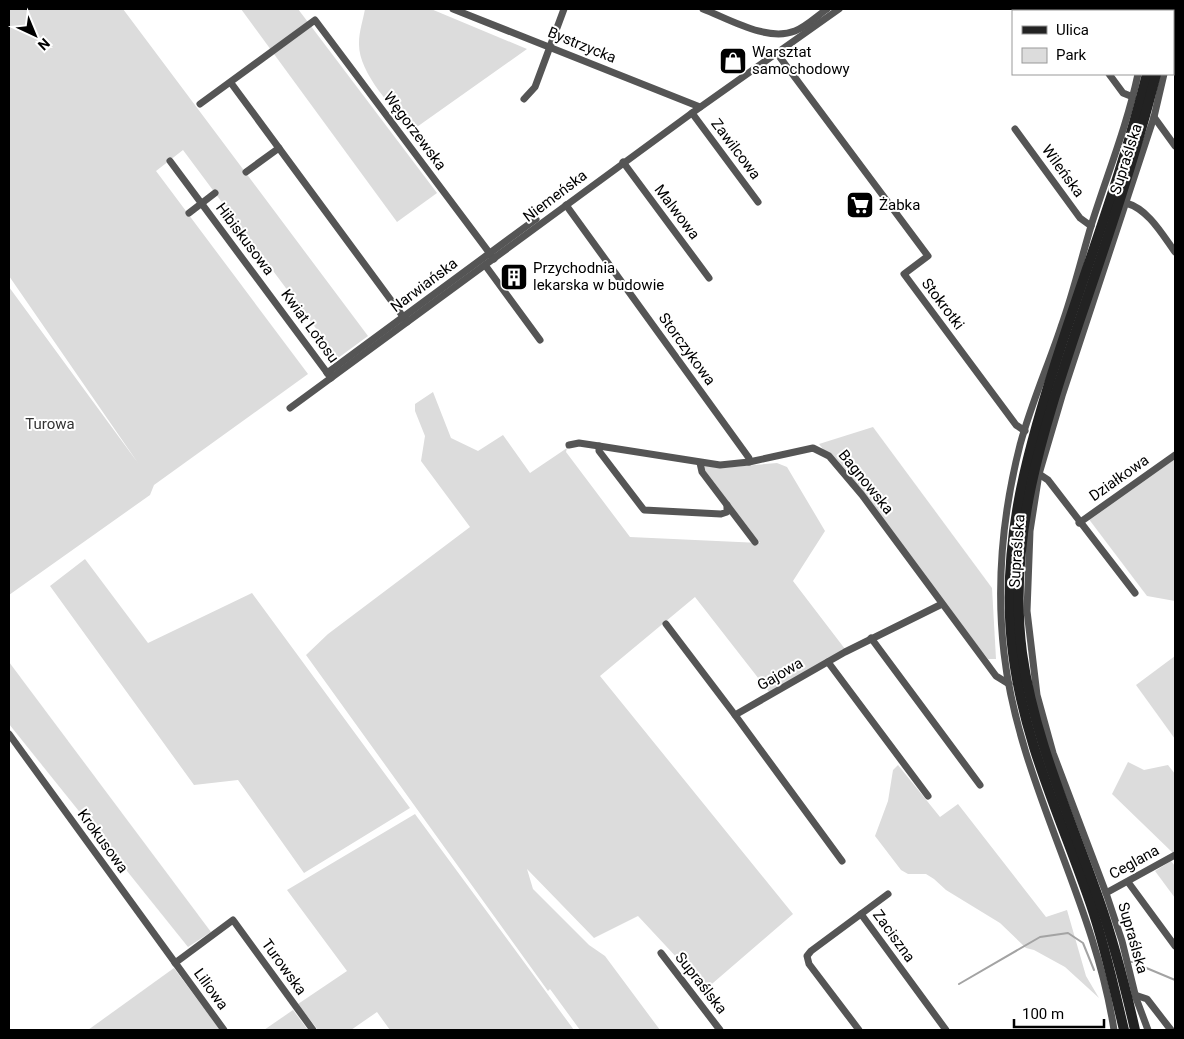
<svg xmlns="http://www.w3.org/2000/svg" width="1184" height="1039" font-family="Roboto,sans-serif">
	<rect width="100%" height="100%" fill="#fff"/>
	<!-- green -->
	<g fill="#dcdcdc">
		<polygon points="9,9 123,9 368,336 338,358 183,150 156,171 308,374 154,485 150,495 9,595 9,287 138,463 9,276"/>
		<polygon points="241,9 298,9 437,193 397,222"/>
		<path d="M365 9H431L527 49 414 129C393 110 358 72 359 43 359 32 363 20 365 9Z"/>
		<polygon points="433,392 451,438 478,451 503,435 530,473 567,448 566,452 630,537 760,543 701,465 720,468 777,463 787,467 825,531 793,581 845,649 769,692 695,597 600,676 793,914 706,989 638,916 594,938 527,869 533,889 589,945 605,956 660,1030 580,1030 550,989 548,991 306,655 328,634 470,527 421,461 425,436 415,411 415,404"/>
		<polygon points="873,427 992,588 996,659 988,659 819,444"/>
		<polygon points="1175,459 1175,601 1147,596 1088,518"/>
		<polygon points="85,559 148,643 252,593 410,808 304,873 238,780 194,785 50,586"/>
		<polygon points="1175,656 1175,739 1136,685"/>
		<polygon points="9,662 211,932 188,947 9,724"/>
		<polygon points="1128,762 1144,770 1168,765 1175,774 1175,852 1173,853 1112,794"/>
		<polygon points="898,765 940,817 958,804 1046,917 1067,910 1086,976 1099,998 1065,967 1034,950 1026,948 1000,923 946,890 934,879 926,874 908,874 901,870 875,836 888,801 893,770"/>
		<polygon points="415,814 574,1030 390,1030 377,1012 351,1030 318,1030 298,1004 347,971 287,890"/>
		<polygon points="1171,861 1175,866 1175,898 1155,871"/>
		<polygon points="174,968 220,1030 88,1030"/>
		<polygon points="293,1010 308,1030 264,1030"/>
	</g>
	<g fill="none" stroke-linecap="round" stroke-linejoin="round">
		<!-- stream -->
		<g stroke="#a3a3a3" stroke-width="2">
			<polyline points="1131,962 1138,962 1144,967 1175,980"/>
			<polyline points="959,984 1040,937 1068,933 1083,943 1094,970"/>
		</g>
		<!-- street -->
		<g stroke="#555" stroke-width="7">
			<polyline points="453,9 700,107"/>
			<path d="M703 9C729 19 767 42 795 31 807 26 817 16 827 9"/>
			<polyline points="1061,9 1063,11"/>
			<polyline points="1151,11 1151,9"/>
			<polyline points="1173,32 1175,18"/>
			<polyline points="776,52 928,256 904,274 1016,425 1025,431"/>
			<polyline points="1109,74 1123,93 1133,97"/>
			<polyline points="231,83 407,322"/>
			<polyline points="524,99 535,87 564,9"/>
			<polyline points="200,104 315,20 494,259"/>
			<polyline points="692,113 758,202"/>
			<polyline points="1154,117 1175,146"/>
			<polyline points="1015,129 1080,218 1091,226"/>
			<polyline points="170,161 331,378"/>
			<polyline points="623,162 709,278"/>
			<polyline points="246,172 279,148"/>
			<path d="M1126 203C1148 209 1162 234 1175 252"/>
			<polyline points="566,205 749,458 749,462"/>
			<polyline points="189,213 215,193"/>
			<polyline points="485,265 540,340"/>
			<polyline points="327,373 536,219"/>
			<polyline points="290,408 692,113 839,9"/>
			<polyline points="569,445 579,443 599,446 720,465 749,462 813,448 829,456 862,495 996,676 1009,684"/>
			<polyline points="599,446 599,451 644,510 721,514 727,512 727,505"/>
			<polyline points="700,463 702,472 755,542"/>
			<polyline points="1039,474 1048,480 1135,593"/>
			<polyline points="1079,523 1175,455"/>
			<polyline points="666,624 735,715 845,652 942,604"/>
			<polyline points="871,638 980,785"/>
			<polyline points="828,662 928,796"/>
			<polyline points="735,715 842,861"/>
			<polyline points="9,734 224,1030"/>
			<polyline points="1128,882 1175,946"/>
			<polyline points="1106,893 1175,855"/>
			<polyline points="861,914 888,894"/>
			<polyline points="661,953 720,1030"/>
			<polyline points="175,963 233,920 313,1030"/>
			<polyline points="1135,995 1147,999 1171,1030"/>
			<polyline points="859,1030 809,964 807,956 811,951 861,914 946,1030"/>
			<path d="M1114 1030C1094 899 1019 784 1004 653 996 584 1003 512 1020 445 1031 404 1048 366 1061 327 1073 294 1081 260 1091 226 1107 175 1127 126 1138 74"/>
			<polyline points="1148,1030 1136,998 1122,941 1106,893 1053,753 1037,695 1027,611 1030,531 1039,474 1062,396 1154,117 1164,74"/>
		</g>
		<!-- secondary -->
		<g stroke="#222" stroke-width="10">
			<polyline points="1159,11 1159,9"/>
			<polyline points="1169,11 1169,9"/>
			<path d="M1124 1030C1114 988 1105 946 1091 905 1062 820 1024 743 1013 653 999 544 1029 443 1063 340 1092 252 1125 164 1147 74"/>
			<path d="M1135 1030C1125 986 1114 943 1099 900 1071 819 1034 740 1022 653 1007 537 1043 430 1079 322 1107 240 1135 158 1156 74"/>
		</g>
	</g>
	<!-- icons -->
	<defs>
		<g id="shop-square" transform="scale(1.4375)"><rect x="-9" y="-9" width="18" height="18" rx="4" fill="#000" stroke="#fff"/><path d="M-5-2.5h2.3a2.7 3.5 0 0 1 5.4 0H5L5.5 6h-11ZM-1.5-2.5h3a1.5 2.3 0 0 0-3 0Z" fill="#fff"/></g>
		<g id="supermarket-square" transform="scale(1.4375)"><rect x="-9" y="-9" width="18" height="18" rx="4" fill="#000" stroke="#fff"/><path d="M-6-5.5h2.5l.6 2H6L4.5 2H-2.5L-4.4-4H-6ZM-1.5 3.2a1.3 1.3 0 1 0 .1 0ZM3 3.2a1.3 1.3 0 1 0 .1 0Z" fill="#fff"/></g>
		<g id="building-square" transform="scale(1.4375)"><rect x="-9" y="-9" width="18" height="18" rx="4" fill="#000" stroke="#fff"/><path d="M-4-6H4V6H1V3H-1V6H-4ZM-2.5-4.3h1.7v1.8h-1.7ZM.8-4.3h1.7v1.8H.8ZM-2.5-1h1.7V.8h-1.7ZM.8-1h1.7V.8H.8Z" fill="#fff"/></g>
	</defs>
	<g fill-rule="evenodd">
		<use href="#shop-square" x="733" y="61"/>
		<use href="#supermarket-square" x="860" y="205"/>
		<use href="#building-square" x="514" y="277"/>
	</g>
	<g text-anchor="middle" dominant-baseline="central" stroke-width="4" stroke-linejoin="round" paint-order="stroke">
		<!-- street labels -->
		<g font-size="15" fill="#000" stroke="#fff">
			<text transform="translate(582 45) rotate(22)">Bystrzycka</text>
			<text transform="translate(415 131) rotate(53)">Węgorzewska</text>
			<text transform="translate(736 149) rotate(53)">Zawilcowa</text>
			<text transform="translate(1126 159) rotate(-72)">Supraślska</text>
			<text transform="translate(1063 171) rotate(54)">Wileńska</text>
			<text transform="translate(555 196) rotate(-37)">Niemeńska</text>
			<text transform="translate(677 212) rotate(53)">Malwowa</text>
			<text transform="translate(245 239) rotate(53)">Hibiskusowa</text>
			<text transform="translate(424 285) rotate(-37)">Narwiańska</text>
			<text transform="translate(943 304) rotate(53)">Stokrotki</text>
			<text transform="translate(310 326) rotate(54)">Kwiat Lotosu</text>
			<text transform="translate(687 349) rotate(54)">Storczykowa</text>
			<text transform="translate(1119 478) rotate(-35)">Działkowa</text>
			<text transform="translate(866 482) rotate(51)">Bagnowska</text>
			<text transform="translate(1017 551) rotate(-86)">Supraślska</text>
			<text transform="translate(780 674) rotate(-30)">Gajowa</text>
			<text transform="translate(103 841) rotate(54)">Krokusowa</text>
			<text transform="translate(1134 862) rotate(-29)">Ceglana</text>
			<text transform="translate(894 936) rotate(54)">Zaciszna</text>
			<text transform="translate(1133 938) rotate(74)">Supraślska</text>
			<text transform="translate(284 967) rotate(54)">Turowska</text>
			<text transform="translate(701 983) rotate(52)">Supraślska</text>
			<text transform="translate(211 989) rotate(54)">Liliowa</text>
		</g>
		<!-- poi labels -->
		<g font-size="15" fill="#000" stroke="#fff" text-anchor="start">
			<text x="752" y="52">Warsztat<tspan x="752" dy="17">samochodowy</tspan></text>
			<text x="879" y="205">Żabka</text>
			<text x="533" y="268">Przychodnia<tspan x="533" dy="17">lekarska w budowie</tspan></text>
		</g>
		<!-- park labels -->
		<g font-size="15" fill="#333" stroke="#fff">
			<text x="50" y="424">Turowa</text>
		</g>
	</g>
	<!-- border -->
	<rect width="1184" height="1039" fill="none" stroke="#000000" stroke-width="20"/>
	<!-- legend -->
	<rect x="1012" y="10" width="162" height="65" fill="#ffffff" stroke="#999999"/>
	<rect x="1022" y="26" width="25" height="8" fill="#222222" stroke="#999999"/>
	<text x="1056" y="35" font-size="15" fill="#000000">Ulica</text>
	<rect x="1022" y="48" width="25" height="15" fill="#dcdcdc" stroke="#999999"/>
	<text x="1056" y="60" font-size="15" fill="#000000">Park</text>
	<!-- north arrow -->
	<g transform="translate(35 35) rotate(136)" stroke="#ffffff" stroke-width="4" paint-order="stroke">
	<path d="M0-4L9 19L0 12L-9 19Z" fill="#000000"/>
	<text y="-8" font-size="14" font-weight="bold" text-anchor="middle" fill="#000000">N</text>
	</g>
	<!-- scale -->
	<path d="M1014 1019v8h90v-8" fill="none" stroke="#000000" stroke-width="2.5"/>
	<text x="1022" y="1019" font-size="15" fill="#000000" stroke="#ffffff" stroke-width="4" paint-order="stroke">100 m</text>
</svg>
